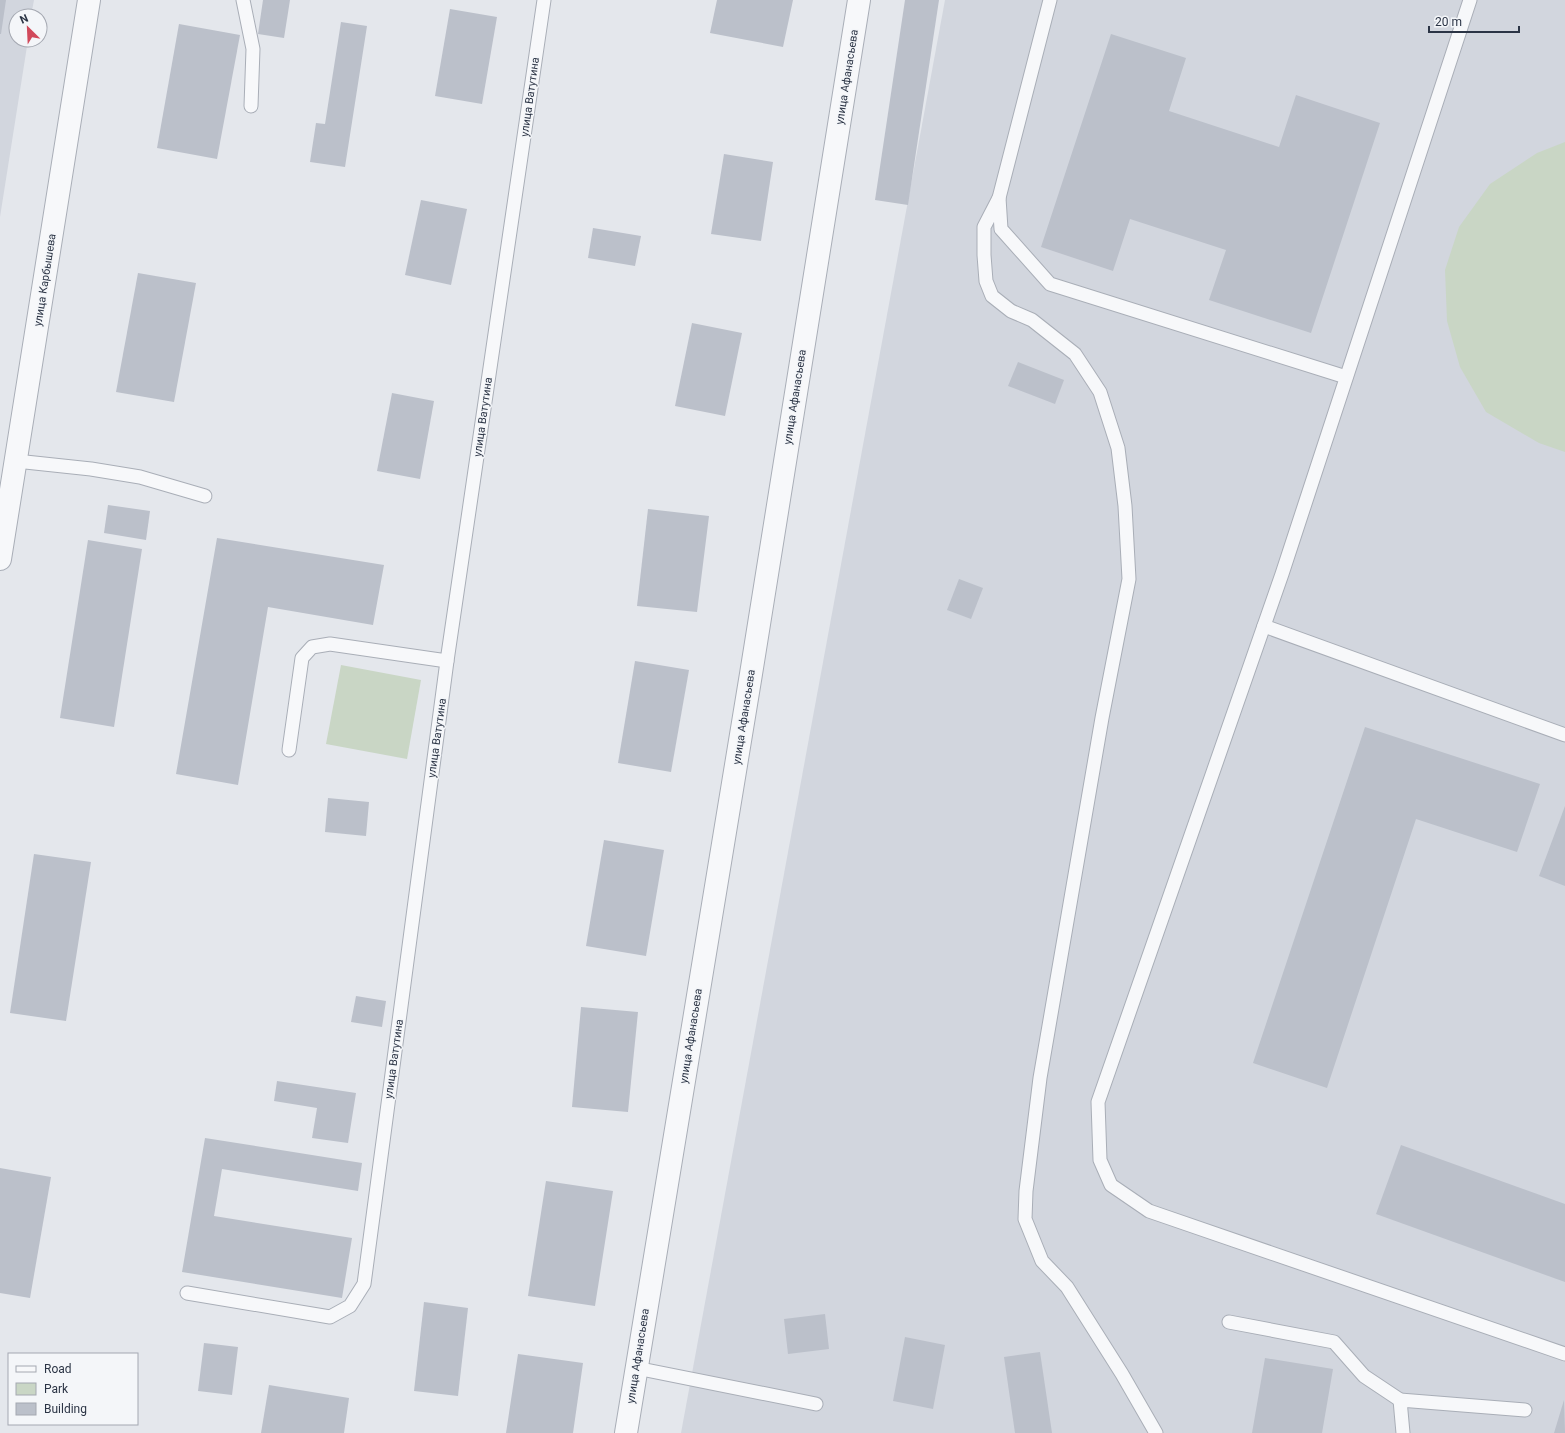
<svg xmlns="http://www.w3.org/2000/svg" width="1565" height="1433" font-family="Roboto,sans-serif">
	<rect width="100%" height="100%" fill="#e4e7ec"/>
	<!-- built -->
	<g fill="#d2d6de">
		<polygon points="0,0 34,0 31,16 16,16 16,40 28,40 0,217"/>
		<polygon points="945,0 1565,0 1565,1433 681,1433"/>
	</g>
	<!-- green -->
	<g fill="#c9d6c5">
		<polygon points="1565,142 1565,452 1539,443 1486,412 1460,367 1447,321 1445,270 1459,227 1490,184 1537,153"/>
		<polygon points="341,665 421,680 407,759 326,744"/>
	</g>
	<!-- building -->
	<g fill="#bbc0ca">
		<polygon points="0,0 6,0 1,34 0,34"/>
		<polygon points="263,0 290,0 284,38 258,34"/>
		<polygon points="717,0 793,0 783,47 710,33"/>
		<polygon points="905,0 939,0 908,205 875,200"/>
		<polygon points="450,9 497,17 482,104 435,96"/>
		<polygon points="341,22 367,26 345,167 310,162 316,123 325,124"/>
		<polygon points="179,24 240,35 217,159 157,148"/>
		<polygon points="1111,34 1186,58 1169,111 1279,147 1296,95 1380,123 1311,333 1209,300 1226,250 1130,219 1113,271 1041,247"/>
		<polygon points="724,154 773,162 761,241 711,234"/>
		<polygon points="421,200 467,209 451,285 405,275"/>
		<polygon points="593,228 641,236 635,266 588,258"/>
		<polygon points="138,273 196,283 174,402 116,392"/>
		<polygon points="692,323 742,333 725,416 675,406"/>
		<polygon points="1018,362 1064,380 1055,404 1008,386"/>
		<polygon points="392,393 434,401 420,479 377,471"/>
		<polygon points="108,505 150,511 146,540 104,533"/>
		<polygon points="648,509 709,516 697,612 637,606"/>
		<polygon points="217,538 384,565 373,625 268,607 238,785 176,774"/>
		<polygon points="88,540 142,549 114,727 60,718"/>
		<polygon points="959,579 983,588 971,619 947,610"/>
		<polygon points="635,661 689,670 671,772 618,763"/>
		<polygon points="1365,727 1540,784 1517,852 1416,819 1327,1088 1253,1063"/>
		<polygon points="328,798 369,802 366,836 325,832"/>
		<polygon points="1565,806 1565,886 1539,876"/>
		<polygon points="604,840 664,850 646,956 586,946"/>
		<polygon points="34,854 91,862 66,1021 10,1013"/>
		<polygon points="356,996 386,1001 382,1027 351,1022"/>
		<polygon points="581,1007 638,1012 628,1112 572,1107"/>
		<polygon points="277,1081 356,1093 348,1143 312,1138 317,1108 274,1101"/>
		<polygon points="205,1138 362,1163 358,1191 222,1169 214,1216 352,1238 342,1298 182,1272"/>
		<polygon points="1401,1145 1565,1204 1565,1282 1376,1214"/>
		<polygon points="0,1168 51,1177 30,1298 0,1293"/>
		<polygon points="546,1181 613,1191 595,1306 528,1296"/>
		<polygon points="424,1302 468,1308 458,1396 414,1391"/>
		<polygon points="825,1314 829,1349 788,1354 784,1319"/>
		<polygon points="905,1337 945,1345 933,1409 893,1401"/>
		<polygon points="204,1343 238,1347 232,1395 198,1391"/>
		<polygon points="1040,1352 1052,1433 1015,1433 1004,1357"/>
		<polygon points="518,1354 583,1363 573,1433 506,1433"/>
		<polygon points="1265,1358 1333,1369 1322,1433 1252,1433"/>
		<polygon points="269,1385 349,1398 344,1433 261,1433"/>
		<polygon points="1564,1400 1565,1433 1554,1433"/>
	</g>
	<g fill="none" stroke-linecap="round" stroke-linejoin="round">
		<!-- service casing -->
		<g stroke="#a9aeb7" stroke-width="15">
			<g id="service">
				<polyline points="243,0 253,49 251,106"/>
				<polyline points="1050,0 999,198 1001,229 1050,284 1346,377"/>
				<polyline points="1470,0 1282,574 1098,1102 1100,1160 1111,1185 1149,1211 1565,1354"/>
				<polyline points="999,198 984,227 984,255 986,281 992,296 1011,311 1032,320 1075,354 1100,392 1118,448 1125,506 1129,579 1102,718 1040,1078 1026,1191 1025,1219 1042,1261 1067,1287 1122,1374 1156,1433"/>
				<polyline points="16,461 91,469 140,477 205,496"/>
				<polyline points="1264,626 1565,735"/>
				<polyline points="289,750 302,658 312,647 330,644 447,661"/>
				<polyline points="187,1293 330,1317 350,1306 364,1284 447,661 544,0"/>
				<polyline points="1229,1322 1334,1342 1364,1376 1400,1400"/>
				<polyline points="636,1368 816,1404"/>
				<polyline points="1403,1433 1400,1400 1525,1410"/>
			</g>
		</g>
		<!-- minor casing -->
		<g stroke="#a9aeb7" stroke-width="24">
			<polyline id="minor" points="626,1433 751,674 859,0"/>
		</g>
		<!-- tertiary casing -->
		<g stroke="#a9aeb7" stroke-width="24">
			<polyline id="tertiary" points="0,559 89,0"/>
		</g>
		<!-- service -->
		<use href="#service" stroke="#f7f8fa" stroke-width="13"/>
		<!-- minor -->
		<use href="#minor" stroke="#f7f8fa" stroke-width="22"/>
		<!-- tertiary -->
		<use href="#tertiary" stroke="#f7f8fa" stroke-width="22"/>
	</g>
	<g text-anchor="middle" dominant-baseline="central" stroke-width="3" stroke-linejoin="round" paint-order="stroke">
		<!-- street labels -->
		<g font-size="11" fill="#2b3445" stroke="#f4f6f9">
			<text transform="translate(847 77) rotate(-81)">улица Афанасьева</text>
			<text transform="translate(530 97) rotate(-82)">улица Ватутина</text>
			<text transform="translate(45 280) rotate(-81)">улица Карбышева</text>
			<text transform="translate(795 397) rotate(-81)">улица Афанасьева</text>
			<text transform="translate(483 417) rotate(-82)">улица Ватутина</text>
			<text transform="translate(744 717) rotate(-81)">улица Афанасьева</text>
			<text transform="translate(437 738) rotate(-82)">улица Ватутина</text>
			<text transform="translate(691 1036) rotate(-81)">улица Афанасьева</text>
			<text transform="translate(394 1059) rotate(-82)">улица Ватутина</text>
			<text transform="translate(638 1356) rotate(-81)">улица Афанасьева</text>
		</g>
	</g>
	<!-- legend -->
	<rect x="8" y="1353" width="130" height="72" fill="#f4f6f9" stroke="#a4a8b1"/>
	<rect x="16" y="1366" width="20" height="6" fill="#f7f8fa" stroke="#a4a8b1"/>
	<text x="44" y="1373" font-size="12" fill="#2b3445">Road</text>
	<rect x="16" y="1383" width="20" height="12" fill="#c9d6c5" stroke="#a4a8b1"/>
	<text x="44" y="1393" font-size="12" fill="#2b3445">Park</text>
	<rect x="16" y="1403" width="20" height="12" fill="#bbc0ca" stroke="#a4a8b1"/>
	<text x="44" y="1413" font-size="12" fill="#2b3445">Building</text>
	<!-- north arrow -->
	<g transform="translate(28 28) rotate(336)"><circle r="19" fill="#f4f6f9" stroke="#a4a8b1"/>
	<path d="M0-3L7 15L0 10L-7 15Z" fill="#d1495b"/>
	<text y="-6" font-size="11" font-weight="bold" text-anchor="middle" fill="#2b3445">N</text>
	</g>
	<!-- scale -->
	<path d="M1429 26v6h90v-6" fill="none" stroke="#2b3445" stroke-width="2"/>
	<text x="1435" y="26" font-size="12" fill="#2b3445" stroke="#f4f6f9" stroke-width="3" paint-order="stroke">20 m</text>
</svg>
